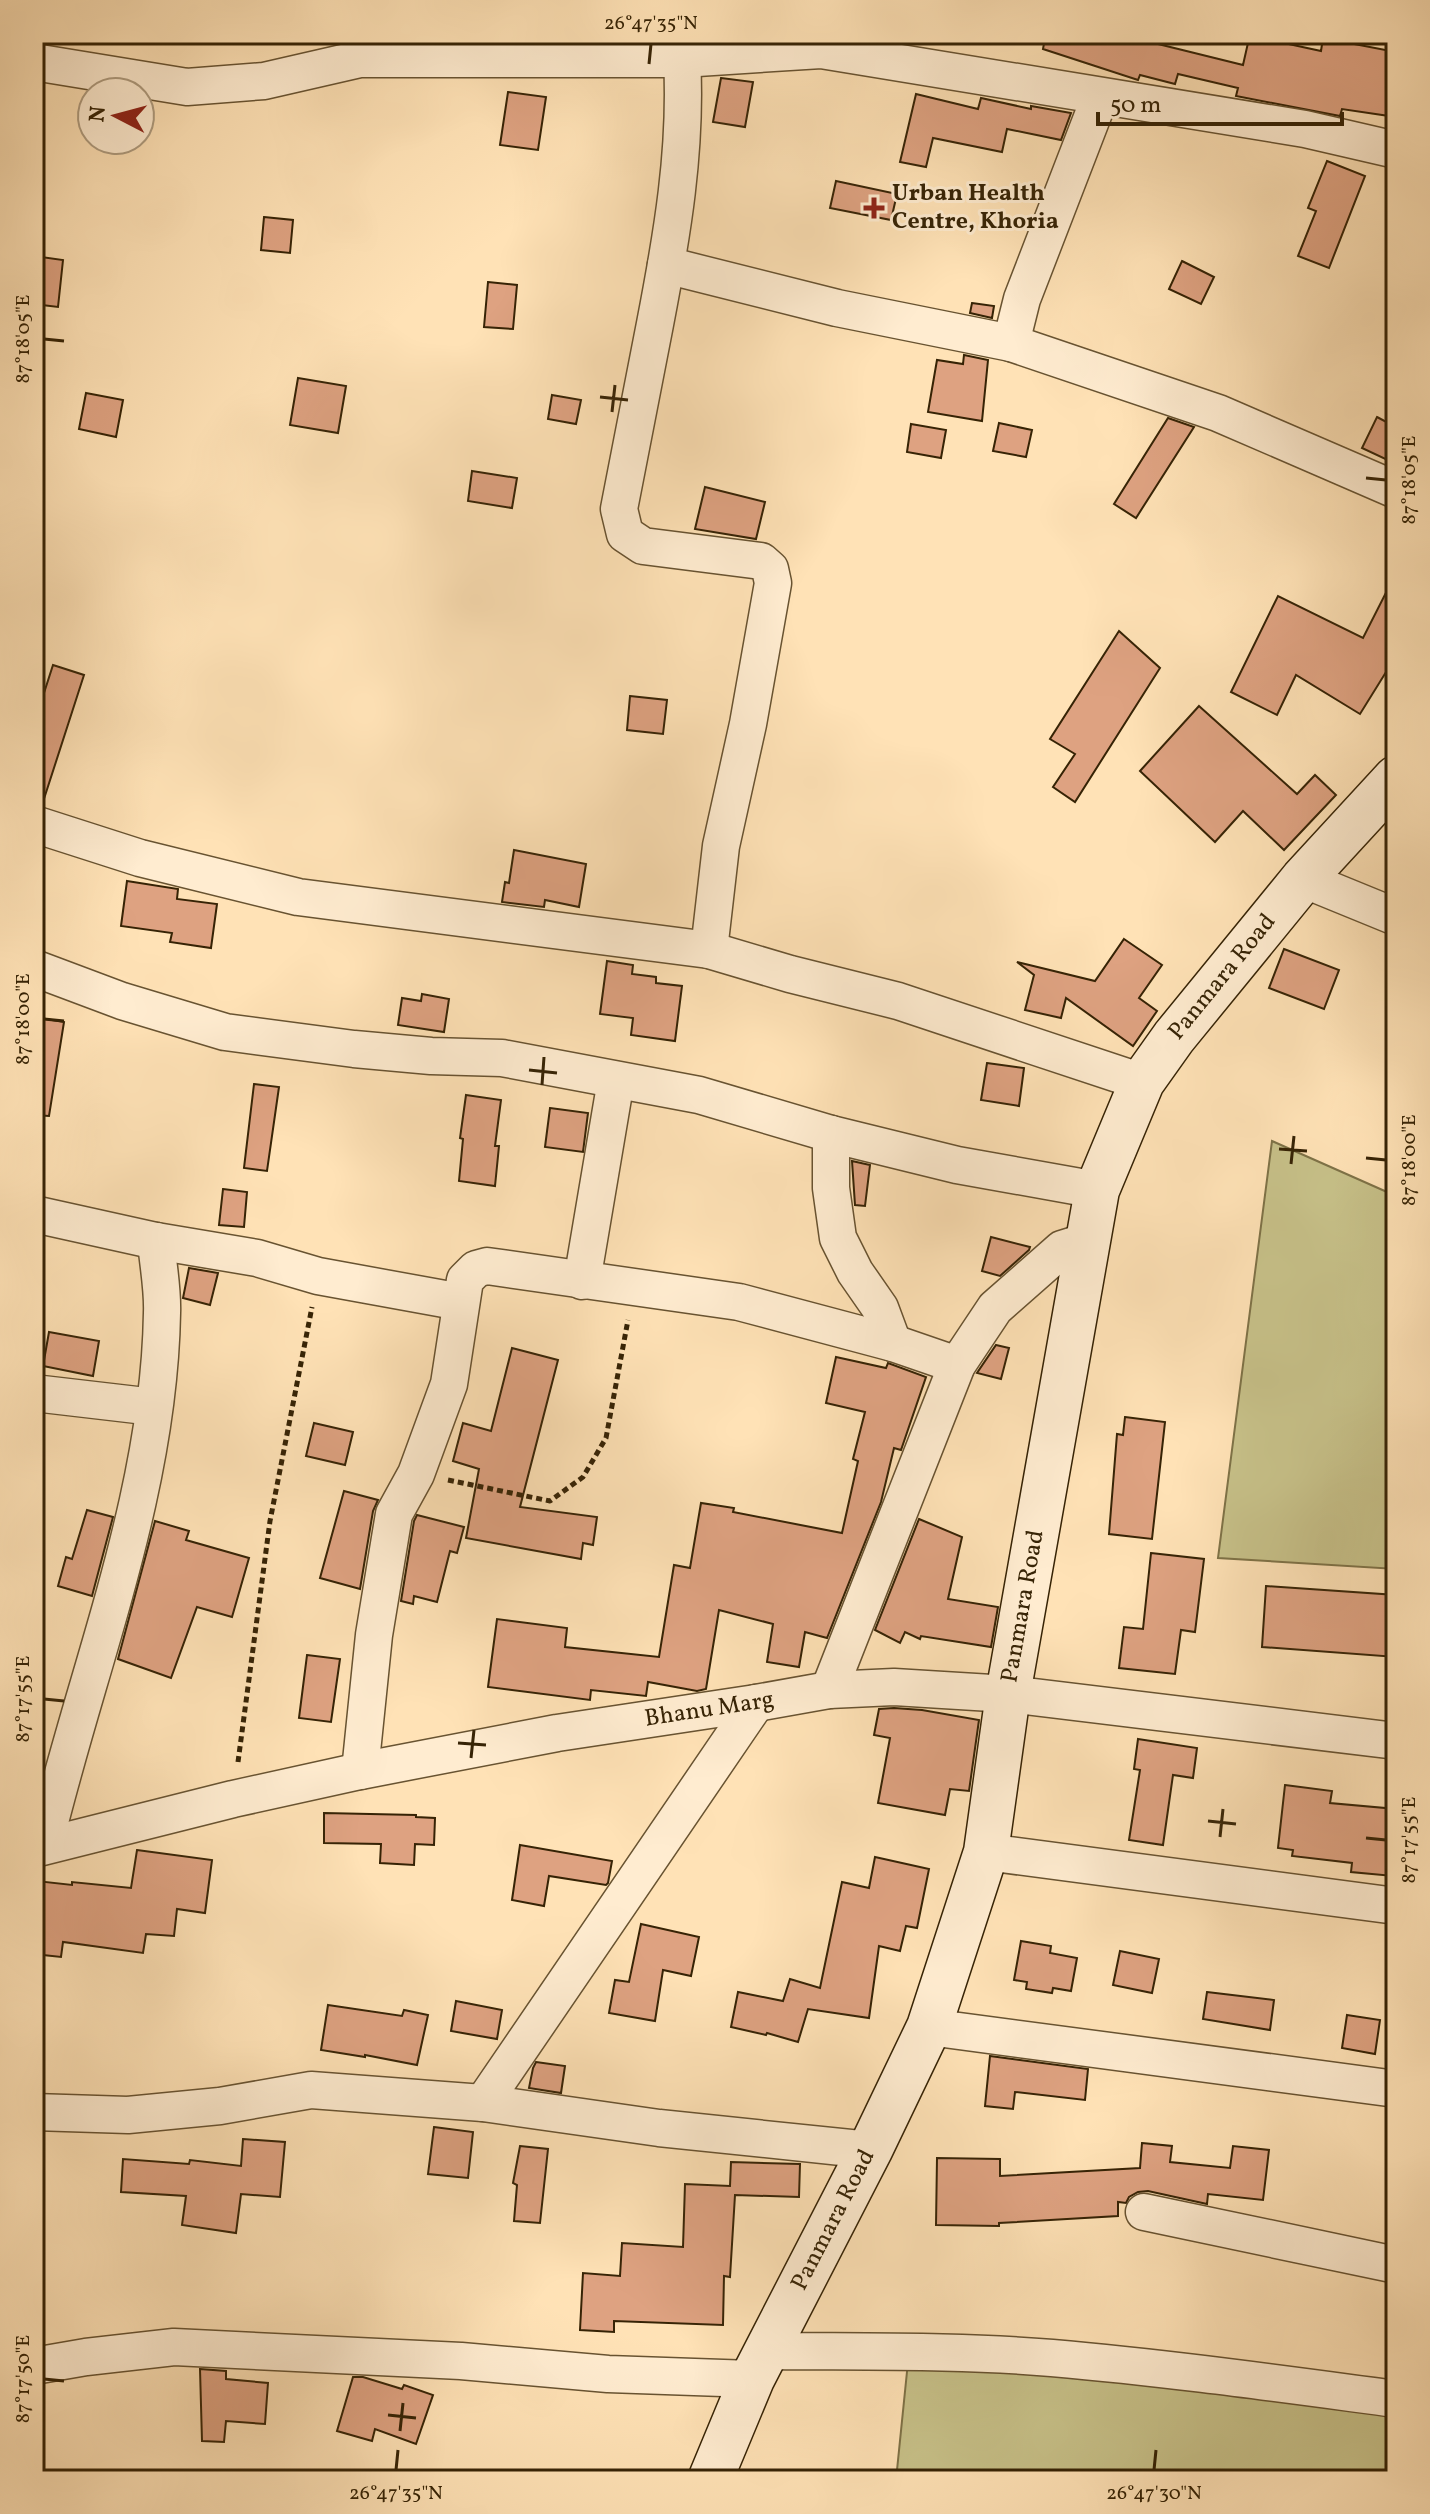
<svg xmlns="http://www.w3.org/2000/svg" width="1430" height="2514" font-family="Vollkorn,serif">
	<rect width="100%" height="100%" fill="#ffe2b6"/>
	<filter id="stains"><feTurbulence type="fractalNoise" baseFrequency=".0025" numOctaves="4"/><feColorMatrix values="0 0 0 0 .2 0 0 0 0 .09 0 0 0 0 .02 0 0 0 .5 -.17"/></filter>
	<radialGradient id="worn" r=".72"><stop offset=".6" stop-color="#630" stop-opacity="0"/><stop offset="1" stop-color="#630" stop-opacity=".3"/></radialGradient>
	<!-- green -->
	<g fill="#c7c189" stroke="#7e7247" stroke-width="2">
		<polygon points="1272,1141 1396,1196 1396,1569 1218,1558"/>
		<polygon points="909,2352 1396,2399 1396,2480 896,2480"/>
	</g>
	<!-- building -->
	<g fill="#dea281" stroke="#362305" stroke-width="2">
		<polygon points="1101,34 1137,34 1151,39 1150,42 1243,65 1250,34 1265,34 1265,39 1321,51 1323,38 1396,52 1396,117 1342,109 1340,116 1236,96 1238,88 1178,74 1175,84 1140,75 1138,80 1043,49 1045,38 1098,43"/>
		<polygon points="721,78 753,82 745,127 713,122"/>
		<polygon points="508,92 546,97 538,150 500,145"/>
		<polygon points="916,94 978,109 981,98 1031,109 1031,106 1071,113 1061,140 1007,129 1002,152 933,138 926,167 900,162"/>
		<polygon points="1327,161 1365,176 1329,268 1298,256 1316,211 1308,208"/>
		<polygon points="836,181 897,194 891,220 830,208"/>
		<polygon points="264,217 293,220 290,253 261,250"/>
		<polygon points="34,256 63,260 58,307 34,304"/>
		<polygon points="1182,261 1214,277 1201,304 1169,289"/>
		<polygon points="488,282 517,285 513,329 484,327"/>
		<polygon points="972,303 994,306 992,318 970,313"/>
		<polygon points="964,355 988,360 982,421 928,412 937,360 963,364"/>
		<polygon points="298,378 346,386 338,433 290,425"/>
		<polygon points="86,393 123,400 116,437 79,429"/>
		<polygon points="552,395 581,400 576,424 548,419"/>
		<polygon points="1377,417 1396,427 1396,464 1362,448"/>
		<polygon points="1168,418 1194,427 1136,518 1114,504"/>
		<polygon points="999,423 1032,430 1026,457 993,451"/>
		<polygon points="911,424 946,430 941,458 907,452"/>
		<polygon points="472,471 517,478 512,508 468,501"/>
		<polygon points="705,487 765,502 756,539 695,529"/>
		<polygon points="1396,573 1396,656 1360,714 1296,675 1277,715 1231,692 1278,596 1363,638"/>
		<polygon points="1119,631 1160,668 1075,802 1053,787 1075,754 1050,739"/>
		<polygon points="53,665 84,675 42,805 34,804 34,724"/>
		<polygon points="630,696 667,700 663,734 627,730"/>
		<polygon points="1199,706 1297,794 1315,775 1336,795 1284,850 1243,811 1215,842 1140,771"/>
		<polygon points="514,850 586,864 579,907 545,900 544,907 502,902 505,882 509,883"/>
		<polygon points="127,881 178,889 177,899 217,904 211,948 170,942 172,933 121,926"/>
		<polygon points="1124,939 1162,965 1139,998 1157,1011 1133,1046 1066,998 1061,1018 1025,1010 1034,975 1017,962 1095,981"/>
		<polygon points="1284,949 1339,970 1324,1009 1269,988"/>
		<polygon points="607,961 633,965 632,974 656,977 656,983 682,986 675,1041 631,1035 633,1018 600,1014"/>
		<polygon points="422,994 449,999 444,1032 398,1025 402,998 421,1001"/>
		<polygon points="34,1017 64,1022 49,1116 34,1115"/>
		<polygon points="987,1063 1024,1068 1019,1106 981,1100"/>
		<polygon points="254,1084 279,1087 267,1171 244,1168"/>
		<polygon points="466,1095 501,1100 495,1146 499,1146 495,1186 459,1181 463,1139 460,1138"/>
		<polygon points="550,1108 588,1113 583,1152 545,1147"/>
		<polygon points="852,1161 870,1165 865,1206 855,1205"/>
		<polygon points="223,1189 247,1192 244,1227 219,1225"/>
		<polygon points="991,1237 1030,1247 1029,1250 1000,1276 982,1271"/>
		<polygon points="189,1268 218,1273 210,1305 183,1298"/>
		<polygon points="49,1332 99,1341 93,1376 43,1366"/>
		<polygon points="996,1345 1009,1348 1001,1379 977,1373"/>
		<polygon points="512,1348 558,1360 520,1507 597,1517 593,1545 583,1543 581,1559 466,1538 479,1469 453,1461 463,1423 491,1431"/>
		<polygon points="836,1357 886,1368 888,1363 926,1377 901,1450 894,1448 881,1502 827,1638 805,1632 799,1667 767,1662 773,1624 719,1610 706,1689 697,1691 648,1682 646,1696 591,1690 590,1700 488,1687 497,1619 567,1628 565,1647 659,1657 674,1565 690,1568 701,1503 734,1508 733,1512 842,1533 858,1461 853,1459 865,1412 826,1403"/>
		<polygon points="1125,1417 1165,1422 1152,1539 1109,1534 1117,1434 1123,1435"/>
		<polygon points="314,1423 353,1432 345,1465 306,1456"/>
		<polygon points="344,1491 378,1500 373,1511 360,1589 320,1578"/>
		<polygon points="87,1510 113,1517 92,1596 58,1586 66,1557 72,1559"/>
		<polygon points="417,1515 464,1527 457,1553 450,1551 437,1602 414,1596 413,1604 401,1601 414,1521"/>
		<polygon points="919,1519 962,1537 948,1599 998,1607 991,1647 921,1636 920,1639 905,1632 900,1643 875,1630"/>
		<polygon points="155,1521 189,1531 186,1540 249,1558 232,1617 197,1607 171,1678 118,1659"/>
		<polygon points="1151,1553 1204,1559 1195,1632 1181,1630 1175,1674 1119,1668 1124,1627 1143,1629"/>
		<polygon points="1266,1586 1396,1595 1396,1657 1262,1647"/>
		<polygon points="307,1655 340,1659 331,1722 299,1718"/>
		<polygon points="894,1708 922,1710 979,1720 969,1791 950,1789 945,1815 878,1803 890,1738 874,1735 879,1709"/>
		<polygon points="1138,1739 1197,1748 1193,1778 1173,1775 1163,1845 1129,1840 1140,1770 1134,1769"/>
		<polygon points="1285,1785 1332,1791 1330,1803 1396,1809 1393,1876 1351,1872 1352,1863 1292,1856 1293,1850 1278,1848"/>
		<polygon points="324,1813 416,1815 416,1817 435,1818 434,1845 415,1844 414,1865 380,1863 381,1844 324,1843"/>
		<polygon points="520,1845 612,1861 608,1883 606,1885 549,1876 544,1906 512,1900"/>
		<polygon points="137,1850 212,1860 205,1913 177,1909 174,1936 146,1934 143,1953 63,1942 61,1957 34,1954 37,1881 72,1885 72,1882 131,1888"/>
		<polygon points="875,1857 929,1869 917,1928 906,1926 900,1951 879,1946 869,2018 808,2009 798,2042 767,2033 766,2035 731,2027 738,1992 783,2001 790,1979 820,1988 842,1882 869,1888"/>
		<polygon points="641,1924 699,1937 691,1976 663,1970 655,2021 609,2013 615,1980 629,1982"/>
		<polygon points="1021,1941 1051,1946 1050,1953 1077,1958 1071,1991 1053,1988 1052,1993 1026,1989 1027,1982 1014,1980"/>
		<polygon points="1120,1951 1159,1959 1152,1993 1113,1985"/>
		<polygon points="1207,1992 1274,2000 1270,2030 1203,2019"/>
		<polygon points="456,2001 502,2010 497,2039 451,2031"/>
		<polygon points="328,2005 402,2016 404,2010 428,2015 417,2065 365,2055 365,2057 321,2050"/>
		<polygon points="1347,2015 1380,2020 1375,2054 1342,2048"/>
		<polygon points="990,2056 1088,2069 1085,2100 1015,2092 1013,2109 985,2106"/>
		<polygon points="536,2062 565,2066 561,2093 529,2088 533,2068"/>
		<polygon points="434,2127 473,2132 468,2178 428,2174"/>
		<polygon points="243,2139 285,2142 280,2197 241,2194 236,2233 182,2225 186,2196 121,2192 123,2159 189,2164 190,2160 241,2166"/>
		<polygon points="1142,2143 1172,2146 1170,2162 1230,2168 1233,2146 1269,2150 1263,2200 1208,2194 1207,2204 1148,2191 1138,2192 1129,2197 1126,2203 1118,2202 1118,2216 999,2223 999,2226 936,2225 937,2158 1000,2159 1000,2176 1140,2168"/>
		<polygon points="520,2146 548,2149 540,2223 514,2221 517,2185 513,2183"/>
		<polygon points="731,2162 800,2164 799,2197 735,2195 730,2277 724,2276 723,2325 614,2321 614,2332 580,2330 583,2273 620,2276 622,2243 683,2247 685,2184 730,2186"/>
		<polygon points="200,2369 226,2371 226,2379 268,2383 265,2424 226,2421 224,2442 202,2441"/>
		<polygon points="353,2377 363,2377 402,2389 404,2385 433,2395 416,2444 375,2429 372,2441 337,2431"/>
	</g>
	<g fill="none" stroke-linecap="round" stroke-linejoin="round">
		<!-- street casing -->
		<g stroke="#685331" stroke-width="39">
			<g id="street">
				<path d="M682 59C687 149 672 236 655 324 643 386 631 448 619 509L625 534 643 546 761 561 770 569 773 583 748 724 721 846 709 950"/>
				<polyline points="34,62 187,87 264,81 360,59 682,59 821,50 1305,129 1396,150"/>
				<polyline points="666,265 837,308 1011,343 1218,413 1396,490"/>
				<polyline points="1011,343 1022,299 1100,97"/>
				<polyline points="34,824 140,858 298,897 709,950 790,974 898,1001 1142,1082"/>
				<polyline points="1303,879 1396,917"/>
				<polyline points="34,968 122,1001 225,1032 354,1049 431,1056 502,1058 699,1095 831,1134 957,1165 1097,1190"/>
				<polyline points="831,1134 831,1188 838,1238 855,1272 880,1308 893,1343"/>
				<polyline points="34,1214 156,1241 257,1258 318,1276 461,1302"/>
				<polyline points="582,1281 616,1080"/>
				<polyline points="34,1393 154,1407"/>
				<polyline points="829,1690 957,1365 995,1308 1062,1249 1088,1241"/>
				<polyline points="360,1771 374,1635 394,1514 416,1474 449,1384 465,1280 476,1269 487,1266 739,1302 893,1343 957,1365"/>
				<path d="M44 1846C86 1670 159 1497 162 1313 163 1289 158 1265 156 1241"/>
				<path id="s1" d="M34 1849 233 1799 360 1771 557 1733 756 1703 829 1690 894 1687 1008 1694 1396 1741"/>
				<polyline points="986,1852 1396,1906"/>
				<polyline points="929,2027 1396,2089"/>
				<polyline points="483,2103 756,1703"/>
				<polyline points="34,2112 128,2115 220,2106 311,2090 483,2103 659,2128 870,2150"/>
				<polyline points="1144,2212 1396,2265"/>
				<path d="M767 2351C862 2352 957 2350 1052 2358 1167 2368 1282 2384 1396 2399"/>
				<polyline points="34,2366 86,2357 174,2347 461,2361 608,2374 752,2379"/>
			</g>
		</g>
		<!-- secondary casing -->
		<g stroke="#362305" stroke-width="47">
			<g id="secondary">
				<path id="s2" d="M710 2480 752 2379 870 2150 929 2027 986 1852 1008 1694 1097 1190 1142 1082 1174 1037 1303 879 1396 778"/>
			</g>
		</g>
		<!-- path -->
		<g stroke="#362305" stroke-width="5" stroke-dasharray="6 4" stroke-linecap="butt">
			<polyline points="448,1480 550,1501 583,1477 606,1438 628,1320"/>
			<polyline points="238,1762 270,1521 312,1307"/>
		</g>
		<!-- street -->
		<use href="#street" stroke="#ffecd0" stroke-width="36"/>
		<!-- secondary -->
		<use href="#secondary" stroke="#ffecd0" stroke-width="44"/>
	</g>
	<!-- ticks -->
	<path fill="none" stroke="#362305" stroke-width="3" d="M649 64 651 44M44 339 64 341M600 397 628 400M612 412 615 385M1366 478 1386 480M44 1019 64 1021M529 1070 557 1073M542 1085 544 1057M1279 1149 1307 1151M1366 1158 1386 1160M1291 1164 1294 1136M44 1699 64 1701M458 1743 486 1745M471 1758 474 1730M1208 1821 1236 1824M1220 1837 1223 1809M1366 1838 1386 1840M44 2379 64 2381M388 2415 416 2418M400 2431 403 2403M396 2470 398 2450M1154 2470 1156 2450"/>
	<!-- markers -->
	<path fill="#8f2418" stroke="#ffecd0" stroke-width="3" d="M870 196h8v8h8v8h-8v8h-8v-8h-8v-8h8z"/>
	<g text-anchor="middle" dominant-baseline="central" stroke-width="6" stroke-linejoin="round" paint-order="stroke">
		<!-- poi labels -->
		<g font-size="24" font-weight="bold" fill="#362305" stroke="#ffecd0" text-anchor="start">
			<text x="892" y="194">Urban Health<tspan x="892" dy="28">Centre, Khoria</tspan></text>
		</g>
		<!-- street labels -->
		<g font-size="24" fill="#362305" stroke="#ffecd0">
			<text stroke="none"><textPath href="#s2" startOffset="1608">Panmara Road</textPath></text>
			<text stroke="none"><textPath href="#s2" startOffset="936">Panmara Road</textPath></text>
			<text stroke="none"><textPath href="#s1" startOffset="690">Bhanu Marg</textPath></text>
			<text stroke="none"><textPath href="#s2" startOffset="288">Panmara Road</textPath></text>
		</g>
	</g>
	<!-- margin -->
	<rect width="1430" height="2514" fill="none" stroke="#ffe2b6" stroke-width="88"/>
	<!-- north arrow -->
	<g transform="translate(116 116) rotate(276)"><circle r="38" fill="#ffecd0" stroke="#af9c7f" stroke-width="2"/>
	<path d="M0-6L14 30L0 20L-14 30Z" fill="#8f2418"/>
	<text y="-12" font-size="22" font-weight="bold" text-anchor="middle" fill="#362305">N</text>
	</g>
	<!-- scale -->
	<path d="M1098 112v12h244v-12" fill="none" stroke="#362305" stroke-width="4"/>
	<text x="1110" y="112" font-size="24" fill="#362305" stroke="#ffecd0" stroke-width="6" paint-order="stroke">50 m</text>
	<rect x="44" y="44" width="1342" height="2426" fill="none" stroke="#362305" stroke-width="3"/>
	<g font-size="20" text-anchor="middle" fill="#362305">
		<text x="651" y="29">26°47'35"N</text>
		<text transform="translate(22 339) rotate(-90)" y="7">87°18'05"E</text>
		<text transform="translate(1408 480) rotate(-90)" y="7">87°18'05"E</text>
		<text transform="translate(22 1019) rotate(-90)" y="7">87°18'00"E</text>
		<text transform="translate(1408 1160) rotate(-90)" y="7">87°18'00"E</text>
		<text transform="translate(22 1699) rotate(-90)" y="7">87°17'55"E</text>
		<text transform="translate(1408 1840) rotate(-90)" y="7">87°17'55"E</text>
		<text transform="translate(22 2379) rotate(-90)" y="7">87°17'50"E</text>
		<text x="396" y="2499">26°47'35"N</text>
		<text x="1154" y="2499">26°47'30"N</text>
	</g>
	<rect width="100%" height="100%" filter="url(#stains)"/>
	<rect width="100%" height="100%" fill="url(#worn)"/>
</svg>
